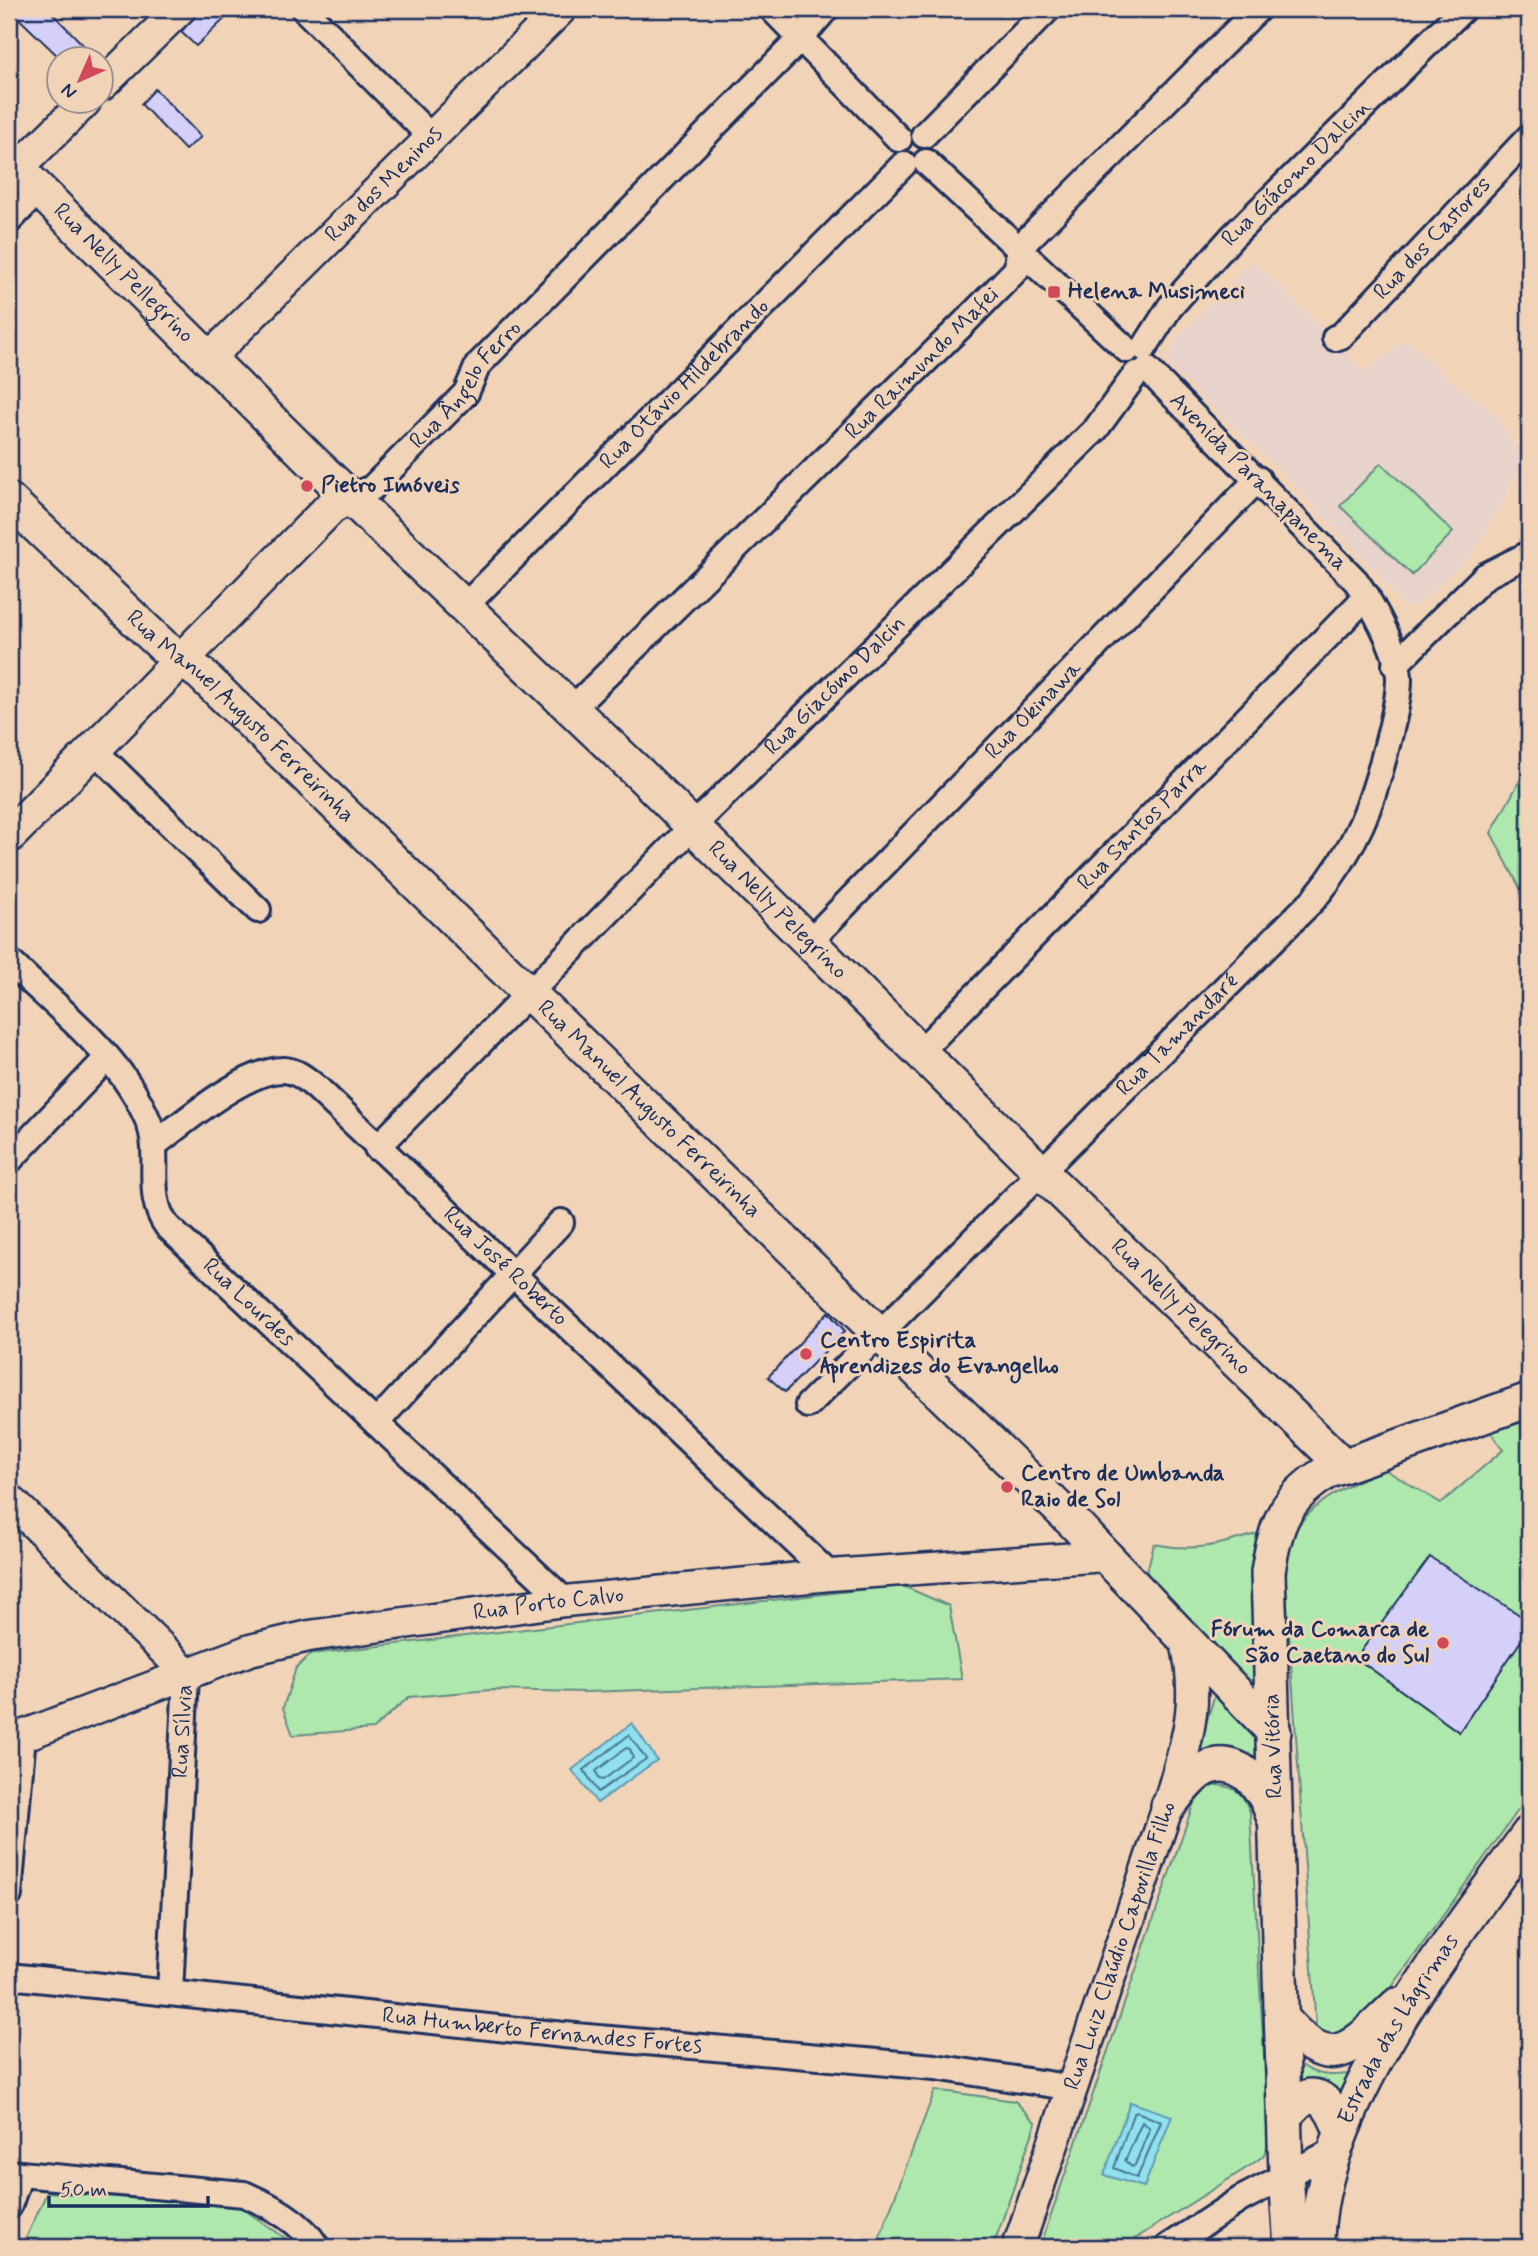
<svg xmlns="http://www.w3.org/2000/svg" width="1538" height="2256" font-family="Mynerve,sans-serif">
	<rect width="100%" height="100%" fill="#f1d4b7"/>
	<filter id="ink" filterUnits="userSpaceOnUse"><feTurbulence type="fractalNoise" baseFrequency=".0143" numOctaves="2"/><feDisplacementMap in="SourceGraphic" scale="14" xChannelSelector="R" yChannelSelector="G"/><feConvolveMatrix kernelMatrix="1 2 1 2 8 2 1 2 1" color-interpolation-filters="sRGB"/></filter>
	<g filter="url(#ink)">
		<!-- built -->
		<polygon fill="#e8d3cb" points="1253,259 1364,372 1397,345 1408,340 1447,377 1493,411 1523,462 1476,550 1416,608 1403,605 1379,575 1282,473 1174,371 1167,359 1175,340"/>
		<!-- green -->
		<g fill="#aee8ac" stroke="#648c85" stroke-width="2">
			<polygon points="1381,463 1453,532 1412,575 1340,506"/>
			<polygon points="1529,764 1529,905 1491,833"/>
			<path d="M1529 1420V1795L1352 2043H1317L1285 1574C1286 1566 1285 1554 1287 1546 1299 1508 1350 1483 1384 1469L1441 1503 1503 1450 1491 1432Z"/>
			<path d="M1266 1531 1260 1700 1145 1579 1154 1544C1198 1553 1226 1543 1266 1531Z"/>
			<polygon points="901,1585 949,1606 962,1679 586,1692 491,1690 409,1697 373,1729 293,1735 283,1708 296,1668 311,1654"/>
			<path d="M1215 1694 1255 1735 1260 1764C1242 1748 1219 1747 1197 1753Z"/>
			<path d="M1218 1785C1237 1787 1243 1794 1250 1812L1269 2144 1263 2156 1251 2165 1122 2247H1040L1195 1799 1203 1788Z"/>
			<path d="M1303 2066C1317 2076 1332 2076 1348 2074L1342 2095 1301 2087 1300 2067Z"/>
			<polygon points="935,2090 1015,2101 1036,2123 993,2247 876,2247"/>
			<polygon points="47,2192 239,2206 298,2247 22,2247"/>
		</g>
		<!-- water -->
		<g fill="#90e0ed" stroke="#6199b4" stroke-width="2">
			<polygon points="632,1723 657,1760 597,1803 572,1770"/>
			<polygon points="1130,2102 1172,2116 1144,2187 1104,2175"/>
		</g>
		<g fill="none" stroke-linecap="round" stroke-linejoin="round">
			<!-- shore -->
			<g stroke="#4a7697" stroke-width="2">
				<polygon points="629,1735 646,1759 598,1792 584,1770"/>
				<polygon points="626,1748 630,1749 633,1758 603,1780 599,1779 596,1771"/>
				<polygon points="1137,2112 1161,2122 1137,2178 1114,2168 1133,2114"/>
				<polygon points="1142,2122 1150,2128 1135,2165 1132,2167 1125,2161"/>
			</g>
		</g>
		<!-- building -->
		<g fill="#d4d0f9" stroke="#1b2f5e" stroke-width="2">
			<polygon points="9,9 48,9 98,60 62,60"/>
			<polygon points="201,9 235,9 196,46 181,32"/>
			<polygon points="155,89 201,137 185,150 141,104"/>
			<polygon points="828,1312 845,1331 785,1392 768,1377"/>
			<polygon points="1430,1557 1529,1621 1529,1629 1459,1732 1356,1658"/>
		</g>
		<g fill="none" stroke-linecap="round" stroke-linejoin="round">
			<!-- minor casing -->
			<g stroke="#1b2f5e" stroke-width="30">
				<g id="minor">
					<polyline points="304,9 430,136"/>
					<polyline points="772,9 899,139"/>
					<polyline points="924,135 1048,9"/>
					<polyline points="926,162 1127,350"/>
					<polyline points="9,221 38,191"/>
					<path id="s1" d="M1335 338 1341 336 1529 137"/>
					<path id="s2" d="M1144 348 1170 307 1232 237 1463 9"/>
					<path id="s3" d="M350 497 372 488 466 393 478 365 800 39 826 9"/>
					<path id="s4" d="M465 606 904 164"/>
					<polyline points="1395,665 1485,576 1529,554"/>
					<path id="s5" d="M572 709 963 324 1017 269 1019 248 1258 9"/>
					<polyline points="93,749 258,910"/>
					<path id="s6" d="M808 943 1258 479"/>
					<path id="s7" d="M9 961C58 1009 123 1057 149 1123 162 1157 144 1195 167 1226L565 1601"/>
					<path id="s8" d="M920 1052 1367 596"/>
					<path id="s9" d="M154 1145C184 1122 246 1069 284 1070 298 1071 307 1080 317 1088L830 1575"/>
					<path id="s10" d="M377 1148 692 827 1096 429 1136 374"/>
					<polyline points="9,1161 107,1058"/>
					<path id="s11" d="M808 1405 1314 899C1356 849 1373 803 1388 741 1393 721 1399 699 1399 678 1398 650 1372 604 1356 581L1147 369"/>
					<polyline points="376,1423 561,1222"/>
					<polyline points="9,1895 23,1735"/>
					<path id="s12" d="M9 1976 564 2035 935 2067 1074 2088"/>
					<path id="s13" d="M170 1993 186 1676"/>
					<path d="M9 2173 244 2194C271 2206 301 2221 317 2247"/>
					<polyline points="9,2206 20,2174"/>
					<polyline points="1168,2247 1241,2199 1333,2151"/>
				</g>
			</g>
			<!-- tertiary casing -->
			<g stroke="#1b2f5e" stroke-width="35">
				<g id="tertiary">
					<polyline points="102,85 180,9"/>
					<polyline points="17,169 85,102"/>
					<path id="s14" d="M208 359 561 9"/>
					<polyline points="9,1499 171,1657 186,1676"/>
					<path id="s15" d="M9 1741 250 1650 309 1636 565 1601 830 1575 1106 1556"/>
					<path id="s16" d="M1018 2247 1168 1806C1186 1742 1202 1705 1185 1638"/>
				</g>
			</g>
			<!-- secondary casing -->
			<g stroke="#1b2f5e" stroke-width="38">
				<g id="secondary">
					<path id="s17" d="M9 160 313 462 644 778 1040 1171 1343 1465"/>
					<path id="s18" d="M9 500 164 647 200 673 1077 1526 1274 1732"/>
					<polyline points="9,836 331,507 350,497"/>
					<path d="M1168 1806C1179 1793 1191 1775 1207 1768 1241 1754 1265 1790 1273 1816"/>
					<path d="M1282 2018C1333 2078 1352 2047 1397 2005"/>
					<path d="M1285 2118C1310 2079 1329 2097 1341 2132"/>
					<path d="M1291 2247 1286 2174 1268 1572C1275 1524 1285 1497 1329 1471L1529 1400"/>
					<path id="s19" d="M1317 2247C1316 2110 1451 1941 1529 1833"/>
				</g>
			</g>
			<!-- minor -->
			<use href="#minor" stroke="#f1d4b7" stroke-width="24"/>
			<!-- tertiary -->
			<use href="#tertiary" stroke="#f1d4b7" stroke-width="30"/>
			<!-- secondary -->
			<use href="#secondary" stroke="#f1d4b7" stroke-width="33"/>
		</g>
	</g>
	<!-- markers -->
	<g fill="#d1495b" stroke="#f1d4b7" stroke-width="2.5">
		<rect x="1047" y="285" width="14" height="14" rx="3.5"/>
		<circle cx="307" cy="486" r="7"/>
		<circle cx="806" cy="1354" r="7"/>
		<circle cx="1007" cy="1487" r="7"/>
		<circle cx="1443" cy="1643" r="7"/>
	</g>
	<g text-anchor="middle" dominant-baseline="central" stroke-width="6" stroke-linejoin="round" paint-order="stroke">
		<!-- street labels -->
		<g font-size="23" fill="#1b2f5e" stroke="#f1d4b7">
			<text stroke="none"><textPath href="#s2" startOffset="233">Rua Giácomo Dalcin</textPath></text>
			<text stroke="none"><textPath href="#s14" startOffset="248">Rua dos Meninos</textPath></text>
			<text stroke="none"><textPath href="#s1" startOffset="140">Rua dos Castores</textPath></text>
			<text stroke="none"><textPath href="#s17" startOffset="161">Rua Nelly Pellegrino</textPath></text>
			<text stroke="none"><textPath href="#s5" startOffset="492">Rua Raimundo Mafei</textPath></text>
			<text stroke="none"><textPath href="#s3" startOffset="164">Rua Ângelo Ferro</textPath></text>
			<text stroke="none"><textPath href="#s4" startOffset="312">Rua Otávio Hildebrando</textPath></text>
			<text transform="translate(1258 482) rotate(45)">Avenida Paranapanema</text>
			<text stroke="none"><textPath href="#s10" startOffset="651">Rua Giacómo Dalcin</textPath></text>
			<text stroke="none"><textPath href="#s6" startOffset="324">Rua Okinawa</textPath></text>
			<text stroke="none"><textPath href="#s18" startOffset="317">Rua Manuel Augusto Ferreirinha</textPath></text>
			<text stroke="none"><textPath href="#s8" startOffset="318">Rua Santos Parra</textPath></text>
			<text stroke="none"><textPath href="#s17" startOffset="1074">Rua Nelly Pelegrino</textPath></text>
			<text stroke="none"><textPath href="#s11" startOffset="523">Rua Tamandaré</textPath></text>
			<text stroke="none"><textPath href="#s18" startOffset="884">Rua Manuel Augusto Ferreirinha</textPath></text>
			<text stroke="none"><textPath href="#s9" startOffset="450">Rua José Roberto</textPath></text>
			<text stroke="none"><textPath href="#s7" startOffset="434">Rua Lourdes</textPath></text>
			<text stroke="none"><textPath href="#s17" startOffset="1640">Rua Nelly Pelegrino</textPath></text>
			<text stroke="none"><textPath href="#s15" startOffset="560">Rua Porto Calvo</textPath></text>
			<text stroke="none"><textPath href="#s13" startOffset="262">Rua Sílvia</textPath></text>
			<text transform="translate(1274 1746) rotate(-92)">Rua Vitória</text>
			<text stroke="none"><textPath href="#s16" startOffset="318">Rua Luiz Claúdio Capovilla Filho</textPath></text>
			<text stroke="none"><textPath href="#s12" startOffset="536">Rua Humberto Fernandes Fortes</textPath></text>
			<text stroke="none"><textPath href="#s19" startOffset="236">Estrada das Lágrimas</textPath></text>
		</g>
		<!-- poi labels -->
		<g font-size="23" font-weight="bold" fill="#1b2f5e" stroke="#f1d4b7" text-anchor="start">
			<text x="1068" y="292">Helena Musimeci</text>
			<text x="321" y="486">Pietro Imóveis</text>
			<text x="820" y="1341">Centro Espirita<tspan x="820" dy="26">Aprendizes do Evangelho</tspan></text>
			<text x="1021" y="1474">Centro de Umbanda<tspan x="1021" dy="26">Raio de Sol</tspan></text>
			<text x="1429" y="1630" text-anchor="end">Fórum da Comarca de<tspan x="1429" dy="26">São Caetano do Sul</tspan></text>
		</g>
	</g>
	<!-- margin -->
	<rect width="1538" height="2256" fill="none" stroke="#f1d4b7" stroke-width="35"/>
	<rect x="18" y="18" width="1503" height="2221" fill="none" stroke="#1b2f5e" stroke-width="2.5" filter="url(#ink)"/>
	<!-- north arrow -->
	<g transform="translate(80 80) rotate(225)"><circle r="33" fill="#f1d4b7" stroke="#9b9293" stroke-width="2"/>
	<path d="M0-5L12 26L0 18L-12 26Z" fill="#d1495b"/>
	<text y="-10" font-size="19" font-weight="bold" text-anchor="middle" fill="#1b2f5e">N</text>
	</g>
	<!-- scale -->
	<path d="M49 2196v10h159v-10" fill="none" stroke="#1b2f5e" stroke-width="3.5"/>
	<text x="60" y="2196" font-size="21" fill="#1b2f5e" stroke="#f1d4b7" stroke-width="5" paint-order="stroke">50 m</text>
</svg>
